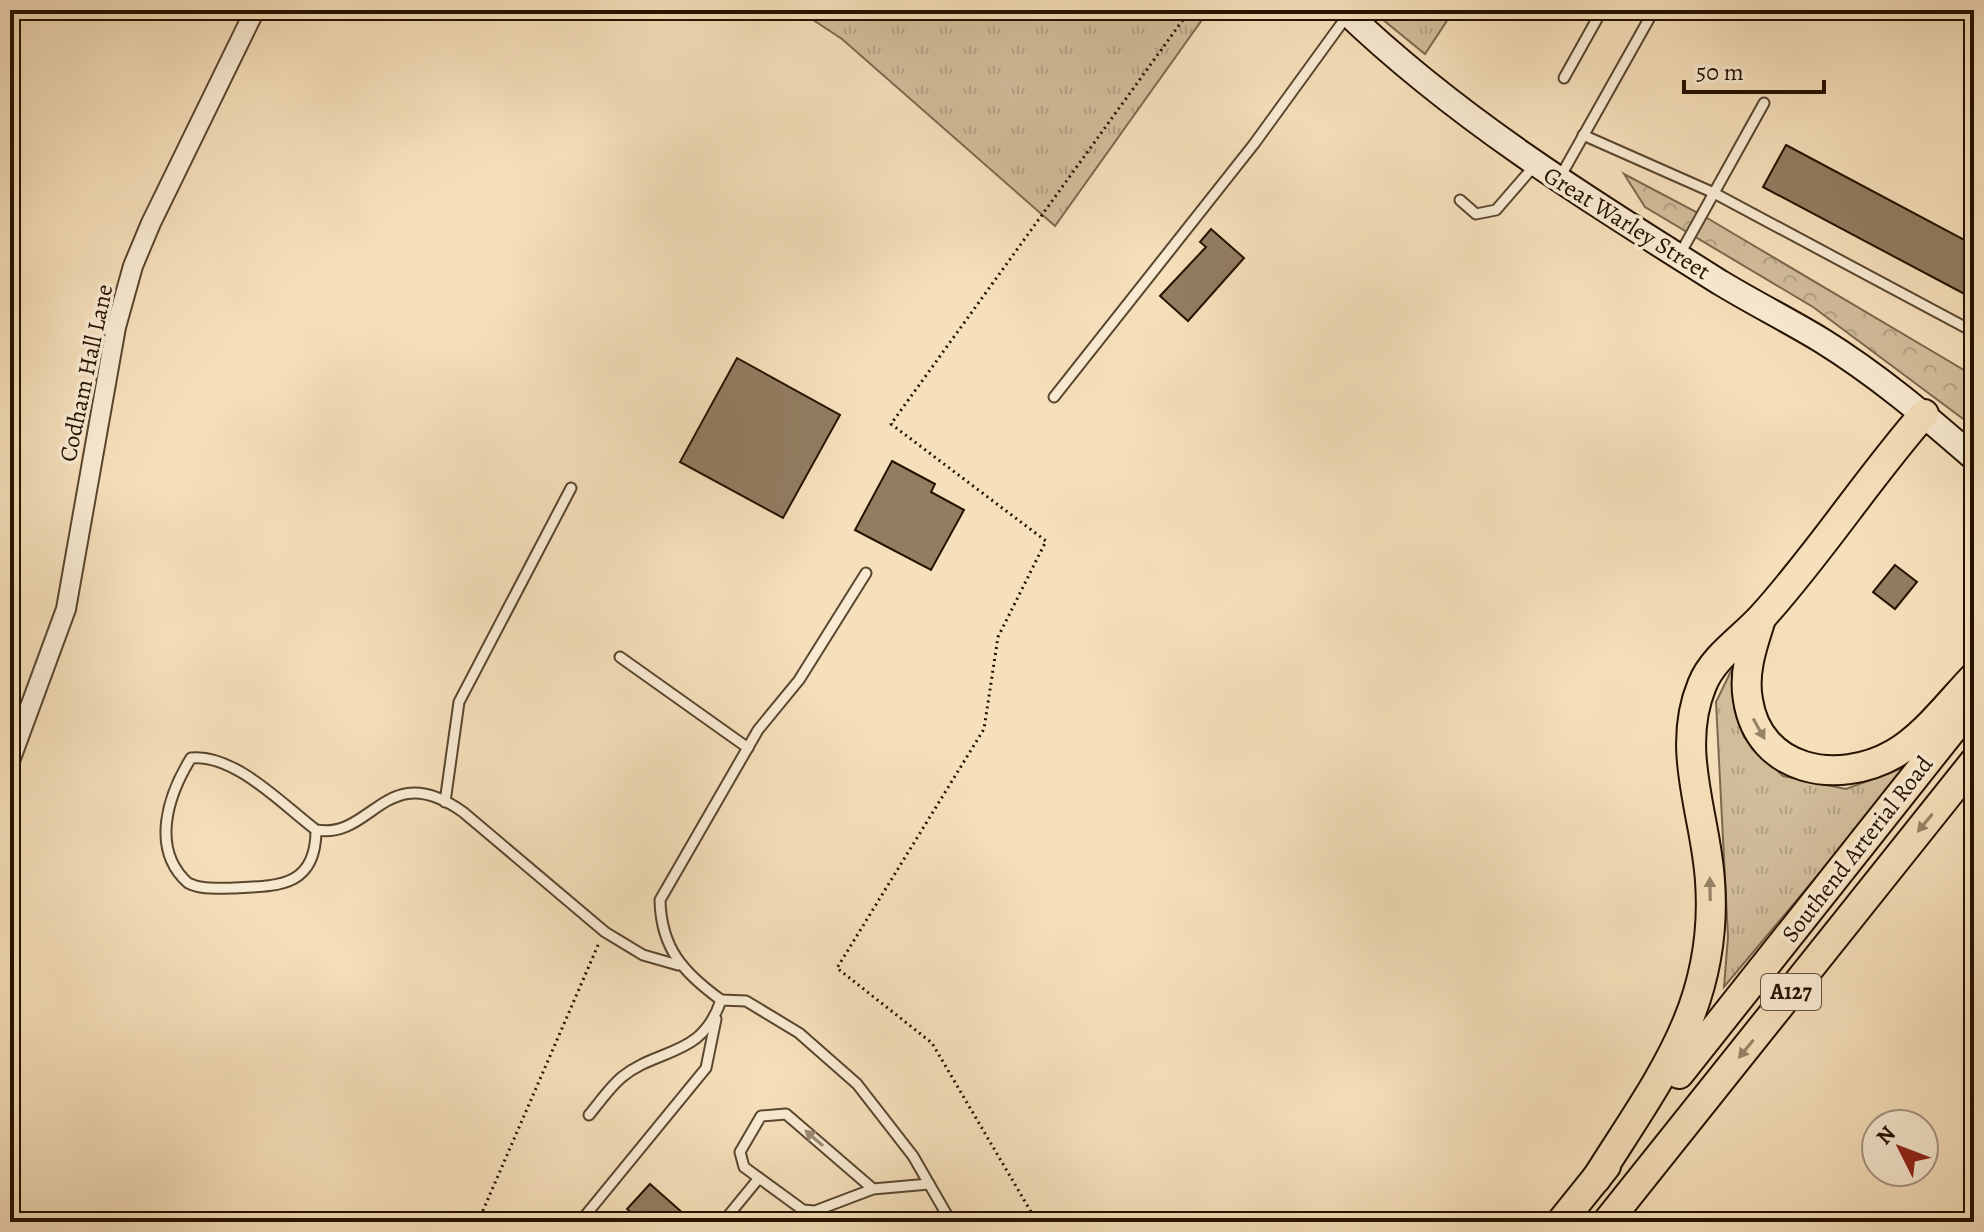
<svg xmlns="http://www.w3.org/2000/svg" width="1984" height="1232" font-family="Alegreya,serif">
	<defs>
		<pattern id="grass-tufts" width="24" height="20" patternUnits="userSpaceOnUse" patternTransform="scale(2)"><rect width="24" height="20" fill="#d2bd9b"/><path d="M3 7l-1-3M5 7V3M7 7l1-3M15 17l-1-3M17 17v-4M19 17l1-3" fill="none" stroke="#b4a184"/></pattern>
		<pattern id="forest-crowns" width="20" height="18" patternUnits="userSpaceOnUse" patternTransform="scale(2)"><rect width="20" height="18" fill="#d2bd9b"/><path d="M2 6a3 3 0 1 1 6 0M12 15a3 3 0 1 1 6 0" fill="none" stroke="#b4a184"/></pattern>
	</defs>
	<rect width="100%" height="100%" fill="#f6e0bb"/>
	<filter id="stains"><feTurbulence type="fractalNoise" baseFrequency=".0025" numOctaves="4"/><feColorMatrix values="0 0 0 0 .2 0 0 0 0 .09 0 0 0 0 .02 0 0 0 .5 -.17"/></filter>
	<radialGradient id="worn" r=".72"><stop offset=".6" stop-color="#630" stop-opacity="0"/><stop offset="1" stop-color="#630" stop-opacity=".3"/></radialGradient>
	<!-- grass -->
	<g fill="url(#grass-tufts)" stroke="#7c684e" stroke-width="2">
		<polygon points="798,10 1209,10 1055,226 842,39"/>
		<polygon points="1371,10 1454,10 1425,54"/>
		<polygon points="1735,663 1734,708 1744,737 1783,776 1846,789 1910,765 1724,987 1728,937 1716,702"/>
	</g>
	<!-- forest -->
	<polygon fill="url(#forest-crowns)" stroke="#7c684e" stroke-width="2" points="1624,174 1702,215 1974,376 1974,427 1813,307 1645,207"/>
	<!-- building -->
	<g fill="#927d61" stroke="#251200" stroke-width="2">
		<polygon points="1786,145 1974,245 1974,299 1763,187"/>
		<polygon points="1211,229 1244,258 1188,321 1160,296 1206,247 1200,242"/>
		<polygon points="737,358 840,415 783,518 680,462"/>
		<polygon points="892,461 935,484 931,492 964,510 931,570 855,530"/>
		<polygon points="1895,565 1917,582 1895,609 1873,592"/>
		<polygon points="650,1184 693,1222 642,1222 627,1209"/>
	</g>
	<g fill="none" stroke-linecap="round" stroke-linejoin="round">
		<!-- service casing -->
		<g stroke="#59462f" stroke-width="13">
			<g id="service">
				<polyline points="1564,78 1602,10"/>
				<polyline points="1583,135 1714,193 1974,332"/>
				<polyline points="1559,179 1654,10"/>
				<polyline points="1460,200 1476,214 1496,210 1535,165"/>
				<polyline points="1680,254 1764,103"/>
				<polyline points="1054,397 1254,144 1347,16"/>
				<polyline points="620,657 748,748"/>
				<polyline points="445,802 459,702 571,488"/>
				<path d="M316 830C316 888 277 886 232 888 216 888 202 890 188 883 150 849 168 795 191 758 234 753 283 805 316 830 373 840 385 757 463 812L605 932 643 955 678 965"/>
				<path d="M721 1000C684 973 661 949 660 900L758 730 799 680 866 573"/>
				<path d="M589 1115C599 1103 610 1087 622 1077 659 1047 702 1058 721 1000L746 1001 799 1033 857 1084 913 1156 951 1222"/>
				<polyline points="873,1189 786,1114 761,1116 740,1152 744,1167 803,1210 815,1211 873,1189 929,1184"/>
				<polyline points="580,1222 706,1068 716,1019"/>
				<polyline points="723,1222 759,1178"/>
			</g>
		</g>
		<!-- minor casing -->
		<g stroke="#59462f" stroke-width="22">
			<polyline id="minor" points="10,761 66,609 116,327 133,266 151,223 255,10"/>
		</g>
		<!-- secondary casing -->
		<g stroke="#251200" stroke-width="28">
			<path id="secondary" d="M1344 10C1456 118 1590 201 1721 283 1754 303 1788 320 1821 340 1876 374 1926 416 1974 458"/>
		</g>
		<!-- trunk casing -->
		<g stroke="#251200" stroke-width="32">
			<g id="trunk">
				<path d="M1760 622C1752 647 1743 673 1748 700 1759 772 1838 786 1894 754 1925 736 1949 703 1974 677"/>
				<polyline points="1679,1074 1974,702"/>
				<path d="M1596 1179C1658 1080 1719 1006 1710 881 1706 815 1675 750 1702 685 1713 657 1742 639 1762 617 1820 553 1867 479 1924 414"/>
				<polyline points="1561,1222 1606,1166"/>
				<polyline points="1607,1222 1974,762"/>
			</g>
		</g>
		<!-- path -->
		<g stroke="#251200" stroke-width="3" stroke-dasharray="2 4" stroke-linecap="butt">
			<polyline points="478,1222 599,943"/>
			<polyline points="1037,1222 932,1043 837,968 984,729 998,637 1046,541 891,424 1190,10"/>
		</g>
		<!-- service -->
		<use href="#service" stroke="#f9ebd3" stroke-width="9"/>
		<!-- minor -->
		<use href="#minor" stroke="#f9ebd3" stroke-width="18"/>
		<!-- secondary -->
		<use href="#secondary" stroke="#f9ebd3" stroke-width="24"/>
		<!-- trunk -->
		<use href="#trunk" stroke="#f6e0bb" stroke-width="28"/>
	</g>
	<!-- one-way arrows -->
	<defs><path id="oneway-solid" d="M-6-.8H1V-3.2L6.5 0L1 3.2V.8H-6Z" transform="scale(2)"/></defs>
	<g fill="#988367">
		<use href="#oneway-solid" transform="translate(1759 729) rotate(61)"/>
		<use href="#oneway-solid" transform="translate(1925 823) rotate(129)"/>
		<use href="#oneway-solid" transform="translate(1710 889) rotate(-91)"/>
		<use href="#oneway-solid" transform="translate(1746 1049) rotate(129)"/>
	</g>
	<use fill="#9a8974" href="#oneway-solid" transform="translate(814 1138) rotate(-139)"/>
	<g text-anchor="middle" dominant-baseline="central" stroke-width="7" stroke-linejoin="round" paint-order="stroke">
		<!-- shield labels -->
		<rect fill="#f9ebd3" stroke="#65533f" stroke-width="2" x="1761" y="974" width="60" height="36" rx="6"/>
		<g font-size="22" font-weight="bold" fill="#251200">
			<text x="1791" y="992">A127</text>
		</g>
		<!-- street labels -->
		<g font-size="24" fill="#251200" stroke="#f9ebd3">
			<text transform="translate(1627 223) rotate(32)">Great Warley Street</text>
			<text transform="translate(86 373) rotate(-78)">Codham Hall Lane</text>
			<text transform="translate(1857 849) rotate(-52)">Southend Arterial Road</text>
		</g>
	</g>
	<!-- margin -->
	<rect width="1984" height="1232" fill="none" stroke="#f6e0bb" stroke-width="40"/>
	<rect x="12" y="12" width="1960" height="1208" fill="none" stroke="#251200" stroke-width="4"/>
	<rect x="20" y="20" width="1944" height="1192" fill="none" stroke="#251200" stroke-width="2"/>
	<!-- north arrow -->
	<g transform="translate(1900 1148) rotate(312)"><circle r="38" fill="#f9ebd3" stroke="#a4947f" stroke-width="2"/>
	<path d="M0-6L14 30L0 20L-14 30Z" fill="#8f2418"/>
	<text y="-12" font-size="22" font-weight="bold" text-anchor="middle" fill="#251200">N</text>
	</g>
	<!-- scale -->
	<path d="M1684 80v12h140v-12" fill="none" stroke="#251200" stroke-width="4"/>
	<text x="1696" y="80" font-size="24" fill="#251200" stroke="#f9ebd3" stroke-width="6" paint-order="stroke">50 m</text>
	<rect width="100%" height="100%" filter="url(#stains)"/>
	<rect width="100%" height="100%" fill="url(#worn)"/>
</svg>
